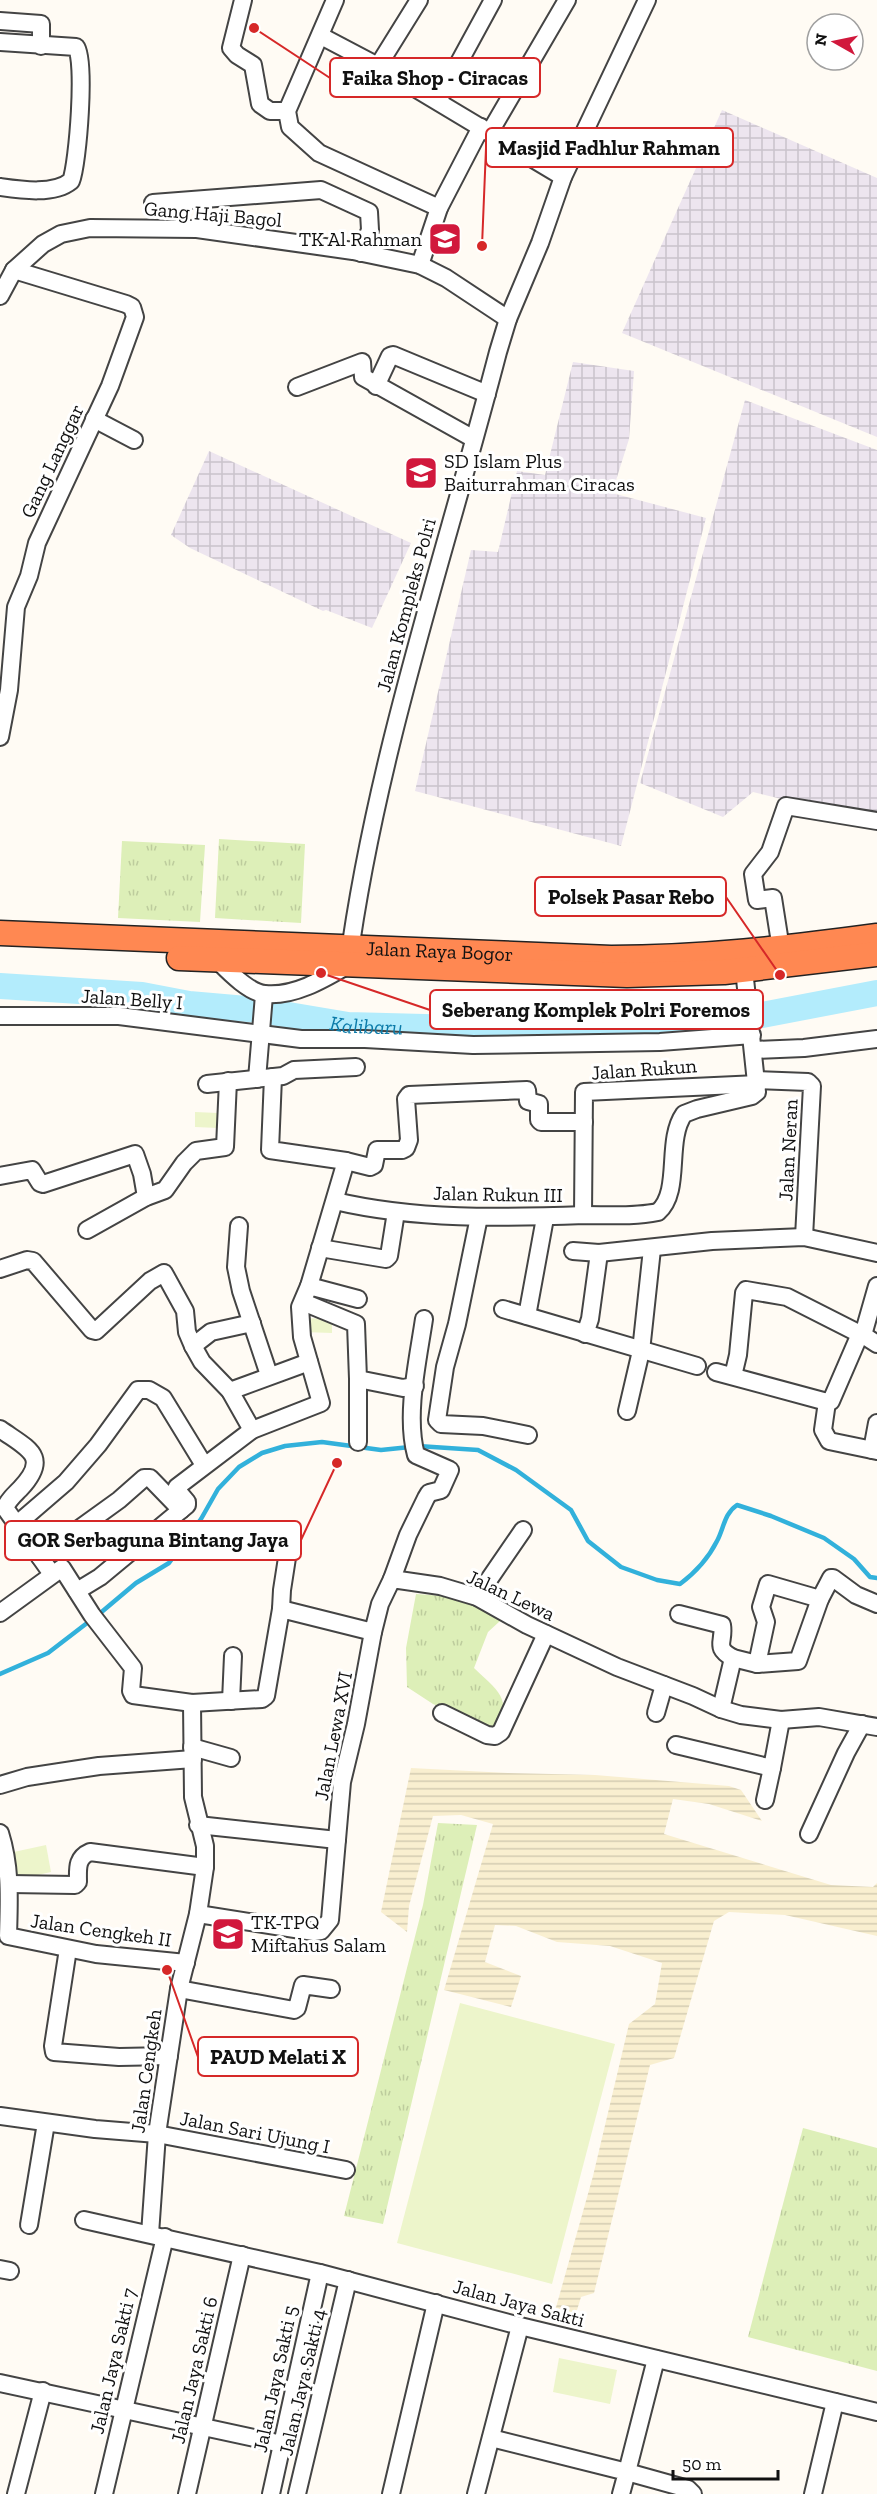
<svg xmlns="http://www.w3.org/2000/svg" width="877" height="2494" font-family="'Zilla Slab',serif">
	<defs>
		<pattern id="industrial-grid" width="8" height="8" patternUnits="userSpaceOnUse" patternTransform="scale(1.5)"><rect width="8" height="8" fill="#ede5ef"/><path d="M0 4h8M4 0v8" fill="none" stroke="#cac3cc"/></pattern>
		<pattern id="farmland-rules" width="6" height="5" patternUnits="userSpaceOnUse" patternTransform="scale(1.5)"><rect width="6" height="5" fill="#f9efd0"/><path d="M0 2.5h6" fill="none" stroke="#d4ccb2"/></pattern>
		<pattern id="grass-tufts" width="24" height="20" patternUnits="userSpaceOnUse" patternTransform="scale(1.5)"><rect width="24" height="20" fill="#ddefb8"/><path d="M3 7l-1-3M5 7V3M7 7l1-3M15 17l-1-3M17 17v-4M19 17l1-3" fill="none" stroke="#bdcc9d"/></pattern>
	</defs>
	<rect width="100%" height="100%" fill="#fffbf4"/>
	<!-- industrial -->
	<g fill="url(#industrial-grid)">
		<polygon points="722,110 877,178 877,437 622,333"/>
		<polygon points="573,362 634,371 629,439 612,493 706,518 621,846 415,791 471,550 498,552 517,471 545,475"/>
		<polygon points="745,400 877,450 877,820 859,818 753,792 723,817 640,783"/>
		<polygon points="209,451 411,543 372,628 326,610 323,611 190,548 171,535"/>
	</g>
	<!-- farmland -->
	<polygon fill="url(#farmland-rules)" points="411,1768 508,1773 595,1775 729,1786 741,1790 762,1821 709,1804 673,1799 664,1834 831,1885 873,1887 877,1883 877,1936 785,1915 729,1912 714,1921 674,2058 650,2065 594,2293 581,2297 573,2323 553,2318 593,2176 629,2024 655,2004 662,1963 610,1946 557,1942 516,1926 495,1925 485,1962 521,1976 511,2007 444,1990 493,1824 461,1815 433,1816 409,1906 407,1932 381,1912"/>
	<!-- grass -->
	<g fill="url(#grass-tufts)">
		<polygon points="219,839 305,844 301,923 215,918"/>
		<polygon points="122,841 205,845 200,922 118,918"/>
		<path d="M416 1594 472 1598 500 1621 488 1632 474 1668C505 1697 510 1698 496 1740L462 1716 433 1704 407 1687 406 1648Z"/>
		<polygon points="438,1823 477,1825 383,2224 344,2216 423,1905"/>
		<polygon points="803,2128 877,2148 877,2371 748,2337"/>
	</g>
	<!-- pitch -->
	<g fill="#edf5cb">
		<polygon points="195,1112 218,1113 218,1128 195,1127"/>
		<polygon points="303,1318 332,1319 332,1333 303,1332"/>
		<polygon points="46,1845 51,1872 15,1880 9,1853"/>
		<polygon points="460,2003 615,2044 552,2284 397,2243"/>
		<polygon points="559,2358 617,2370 610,2404 553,2392"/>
	</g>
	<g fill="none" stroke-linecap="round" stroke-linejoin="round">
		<!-- stream -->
		<g stroke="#32b1db" stroke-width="4.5">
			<path d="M418 1446 478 1450 516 1470 571 1510 588 1541 621 1567 657 1580 680 1584C696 1572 708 1559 717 1541 724 1528 724 1514 737 1505L771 1516 824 1538 854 1559 870 1577 877 1578"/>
			<polyline points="98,1615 136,1583 169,1563 201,1519 218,1489 239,1467 262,1453 285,1446 322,1442 381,1450 410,1447"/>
			<polyline points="0,1674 48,1653 91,1620"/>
		</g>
		<!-- river -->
		<path stroke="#b3ecfc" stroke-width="26" id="s1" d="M0 986 142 995 189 1004 259 1010 348 1025 579 1031 694 1028 877 993"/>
		<!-- minor casing -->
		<g stroke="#444" stroke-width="20">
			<g id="minor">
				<polyline points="243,0 231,48 237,55 253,65 260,104 270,111 287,111"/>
				<polyline points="335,0 287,111 290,127 319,153 439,208"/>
				<polyline points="0,21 41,24 41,46"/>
				<polyline points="321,36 378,66 563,177"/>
				<path d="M0 42 76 47C86 58 78 164 71 181 54 195 21 190 0 187"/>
				<polyline points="378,66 419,0"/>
				<polyline points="438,101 493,0"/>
				<polyline points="490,132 567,0"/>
				<polyline points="153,203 321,190 369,212 370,230 361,253"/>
				<polyline points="420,265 439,208 481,127"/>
				<polyline points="0,296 14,270 43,244 61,234 90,228 197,229 353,251 420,265 446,278 508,319"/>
				<polyline points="376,386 390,356 393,355 487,394"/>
				<polyline points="297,387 362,362 363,377 474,439"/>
				<polyline points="94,419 134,440"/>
				<polyline points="0,737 9,690 16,607 29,576 37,543 110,386 135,317 132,307 126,304 14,270"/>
				<polyline points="781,949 773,898 757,900 753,874 770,852 786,806 877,821"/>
				<path d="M217 960C228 971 249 993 265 994 294 997 324 979 348 965 376 756 445 556 498 352L508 319 540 243 563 177 647 0"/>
				<polyline points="0,1016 119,1016 301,1039 365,1039 473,1045 660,1042 752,1035"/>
				<polyline points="754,1050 804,1048 877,1039"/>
				<polyline points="273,1077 270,1150 346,1161 370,1167 374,1165 377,1150 402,1150 406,1148 409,1140 406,1099 409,1095 527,1090 528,1101 539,1104 539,1120 541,1122 584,1122"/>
				<polyline points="257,1079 264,995"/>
				<polyline points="757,1080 808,1082 812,1086 804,1237"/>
				<polyline points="207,1084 283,1076 294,1070 356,1067"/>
				<polyline points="0,1176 32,1170 40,1183 43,1184 135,1154 142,1174 146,1197"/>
				<path d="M335 1201C416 1220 501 1218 585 1215 608 1215 634 1217 658 1212 682 1191 665 1141 684 1114L697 1109 752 1096 757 1092 743 960"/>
				<polyline points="583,1215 584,1092 758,1084"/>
				<polyline points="479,1217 457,1324 445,1367 437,1420 441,1424 483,1426 528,1435"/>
				<polyline points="239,1226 236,1267 241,1291 269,1375"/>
				<polyline points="87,1230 146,1197 165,1190 184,1163 196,1151 225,1147 228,1081"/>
				<polyline points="320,1248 386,1259 389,1256 396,1212"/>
				<polyline points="573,1251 599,1253 712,1241 804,1237 877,1253"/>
				<polyline points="0,1269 27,1260 33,1261 92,1330 96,1331 150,1281 164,1273 185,1311 187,1332 193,1346 202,1362 230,1391 252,1430"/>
				<polyline points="309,1286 358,1299"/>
				<polyline points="303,1302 356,1324 358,1379 403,1388 415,1386"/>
				<polyline points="503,1309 697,1366"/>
				<polyline points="527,1316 545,1218"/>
				<polyline points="585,1334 590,1319 599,1253"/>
				<polyline points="863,1335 877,1344"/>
				<polyline points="193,1346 211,1332 252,1323"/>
				<polyline points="716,1372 827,1402 831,1401 860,1334 863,1335 877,1286"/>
				<polyline points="733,1376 738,1355 744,1293 746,1290 787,1297 860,1334"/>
				<polyline points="230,1391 309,1362"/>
				<polyline points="827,1402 823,1430 829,1441 877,1451"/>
				<polyline points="627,1411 641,1351 652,1249"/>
				<path d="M0 1429C28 1449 51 1456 20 1489 14 1495 8 1500 5 1508L52 1574"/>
				<polyline points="358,1442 358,1379"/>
				<polyline points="872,1450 877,1423"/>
				<polyline points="16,1525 66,1482 98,1445 138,1390 149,1390 163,1398 204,1465"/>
				<polyline points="40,1557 119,1500 144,1478 150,1478 181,1510"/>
				<path d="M392 1579 408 1535 426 1498 429 1493 441 1490 450 1470 416 1455C405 1415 418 1360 424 1319"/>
				<polyline points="77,1591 100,1577 187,1505 187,1502 176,1489 177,1487 252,1430 321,1403 302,1337 300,1307 309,1286 346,1161"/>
				<polyline points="477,1597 523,1530"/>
				<polyline points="281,1609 282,1590 291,1532"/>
				<polyline points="0,1613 62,1568 92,1615 133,1668 131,1691 133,1695 192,1703 262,1699 266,1696 281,1609 373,1632 380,1604 392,1579 440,1586 477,1597 527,1625 617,1667 693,1696 721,1709 741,1715 781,1720 819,1717 877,1727"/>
				<path d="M679 1614 722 1625C725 1642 713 1647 733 1658"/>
				<polyline points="757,1664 766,1622 761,1607 768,1584 820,1599 831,1578 833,1578 856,1595 877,1604"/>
				<polyline points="231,1701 233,1656"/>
				<polyline points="721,1709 733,1658 757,1664 798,1661 820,1599"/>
				<polyline points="442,1713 487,1735 495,1736 501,1732 546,1634"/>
				<polyline points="656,1713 664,1685"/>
				<polyline points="676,1745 772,1768 781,1720"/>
				<polyline points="192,1747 231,1758"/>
				<polyline points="0,1785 27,1777 99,1766 193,1759"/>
				<polyline points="765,1800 772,1768"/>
				<polyline points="198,1825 337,1840"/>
				<path d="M0 1833C11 1868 9 1900 8 1936L96 1954 186 1963"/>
				<polyline points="809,1834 846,1753 862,1724"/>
				<path d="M10 1884 75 1885 78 1882C78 1869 76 1858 90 1852L205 1867"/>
				<polyline points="198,1914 314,1932 321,1931 330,1920 342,1782 356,1724 373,1632"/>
				<polyline points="68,1949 53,2046 54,2052 119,2057 169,2056"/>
				<polyline points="179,1989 294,2010 297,2008 303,1985 331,1989"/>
				<polyline points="0,2116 95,2129 157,2134 346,2170"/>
				<polyline points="84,2220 320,2273 520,2326 877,2412"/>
				<polyline points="29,2225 46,2123"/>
				<polyline points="150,2234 157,2134 179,1989 198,1914 205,1867 205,1846 193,1797 192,1703"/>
				<polyline points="0,2269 10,2271"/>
				<polyline points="656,2359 627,2472 688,2489 693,2494"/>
				<polyline points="0,2383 282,2444"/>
				<polyline points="491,2438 627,2472 621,2494"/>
				<polyline points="16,2494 43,2391"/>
				<polyline points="104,2494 165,2237"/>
				<polyline points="187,2494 242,2255"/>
				<polyline points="271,2494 320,2273"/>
				<polyline points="297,2494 348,2280"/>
				<polyline points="391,2494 436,2303"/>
				<polyline points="476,2494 520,2326"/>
				<polyline points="813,2494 835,2402"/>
			</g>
		</g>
		<!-- highway casing -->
		<g stroke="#222" stroke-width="27">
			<g id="highway">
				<path id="s2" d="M0 933 611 958C701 958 788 948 877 936"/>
				<polyline points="179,958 627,975 724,972 877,954"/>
			</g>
		</g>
		<!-- minor -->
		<use href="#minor" stroke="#fff" stroke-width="16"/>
		<!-- highway -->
		<use href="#highway" stroke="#ff8852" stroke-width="24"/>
	</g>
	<!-- icons -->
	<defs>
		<g id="school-square" transform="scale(1.725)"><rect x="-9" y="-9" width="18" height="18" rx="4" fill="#d1183c" stroke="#fff"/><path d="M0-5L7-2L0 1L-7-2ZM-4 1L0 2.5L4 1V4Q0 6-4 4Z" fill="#fff"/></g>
	</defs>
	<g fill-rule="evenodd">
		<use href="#school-square" x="445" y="239"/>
		<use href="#school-square" x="421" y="473"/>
		<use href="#school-square" x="228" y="1934"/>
	</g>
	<g text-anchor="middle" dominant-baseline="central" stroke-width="6" stroke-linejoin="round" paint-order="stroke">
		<!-- street labels -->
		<g font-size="20" fill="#111" stroke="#fff">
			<text transform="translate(213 214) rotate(5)">Gang Haji Bagol</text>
			<text transform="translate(52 461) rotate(-65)">Gang Langgar</text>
			<text transform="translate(406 605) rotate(-75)">Jalan Kompleks Polri</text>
			<text stroke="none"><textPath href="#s2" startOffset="440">Jalan Raya Bogor</textPath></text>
			<text transform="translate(132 999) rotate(4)">Jalan Belly I</text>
			<text transform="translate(644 1069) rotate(-4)">Jalan Rukun</text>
			<text transform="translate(788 1150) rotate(-87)">Jalan Neran</text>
			<text transform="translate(498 1194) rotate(1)">Jalan Rukun III</text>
			<text transform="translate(511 1595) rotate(25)">Jalan Lewa</text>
			<text transform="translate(333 1736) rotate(-79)">Jalan Lewa XVI</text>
			<text transform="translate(101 1930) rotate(8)">Jalan Cengkeh II</text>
			<text transform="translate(146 2071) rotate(-82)">Jalan Cengkeh</text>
			<text transform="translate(255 2132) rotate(11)">Jalan Sari Ujung I</text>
			<text transform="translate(519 2303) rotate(15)">Jalan Jaya Sakti</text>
			<text transform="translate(113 2361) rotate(-77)">Jalan Jaya Sakti 7</text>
			<text transform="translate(194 2370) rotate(-77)">Jalan Jaya Sakti 6</text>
			<text transform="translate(275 2379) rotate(-78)">Jalan Jaya Sakti 5</text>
			<text transform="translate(302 2382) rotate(-77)">Jalan Jaya Sakti 4</text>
		</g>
		<!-- poi labels -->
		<g font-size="20" fill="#111" stroke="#fff" text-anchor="start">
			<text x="422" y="239" text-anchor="end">TK Al Rahman</text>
			<text x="444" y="461">SD Islam Plus<tspan x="444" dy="23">Baiturrahman Ciracas</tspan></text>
			<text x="251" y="1922">TK-TPQ<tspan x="251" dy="23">Miftahus Salam</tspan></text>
		</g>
		<!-- water labels -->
		<g font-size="21" font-style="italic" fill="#0b7ba9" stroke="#fff">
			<text stroke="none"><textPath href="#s1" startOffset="369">Kalibaru</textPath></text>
		</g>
	</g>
	<!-- callouts -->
	<path fill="none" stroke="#d62828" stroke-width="2" d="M254 28L330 78M482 246L486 148M780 975L726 897M321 973L430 1010M337 1463L301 1540M167 1970L198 2057"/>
	<g fill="#d62828" stroke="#fff" stroke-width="2">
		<circle cx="254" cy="28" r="6"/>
		<circle cx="482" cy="246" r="6"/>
		<circle cx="780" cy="975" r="6"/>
		<circle cx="321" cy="973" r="6"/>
		<circle cx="337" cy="1463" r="6"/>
		<circle cx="167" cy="1970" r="6"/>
	</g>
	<g fill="#fff" stroke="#d62828" stroke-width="2">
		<rect x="330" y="58" width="210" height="39" rx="6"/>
		<rect x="486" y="128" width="247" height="39" rx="6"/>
		<rect x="535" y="877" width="191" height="39" rx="6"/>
		<rect x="430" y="990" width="333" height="39" rx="6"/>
		<rect x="5" y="1521" width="296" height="39" rx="6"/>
		<rect x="198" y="2037" width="160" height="39" rx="6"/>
	</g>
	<g font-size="21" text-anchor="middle" font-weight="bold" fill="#111">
		<text x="435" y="85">Faika Shop - Ciracas</text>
		<text x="609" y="155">Masjid Fadhlur Rahman</text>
		<text x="631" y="904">Polsek Pasar Rebo</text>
		<text x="596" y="1017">Seberang Komplek Polri Foremos</text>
		<text x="153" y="1547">GOR Serbaguna Bintang Jaya</text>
		<text x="278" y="2064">PAUD Melati X</text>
	</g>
	<!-- north arrow -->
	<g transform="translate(835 42) rotate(279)"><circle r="28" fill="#ffffff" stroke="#a0a0a0" stroke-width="1.5"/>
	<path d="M0-4.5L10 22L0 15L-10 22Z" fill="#d1183c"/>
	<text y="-9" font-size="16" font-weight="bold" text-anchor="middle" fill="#111111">N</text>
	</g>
	<!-- scale -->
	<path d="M673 2470v9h105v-9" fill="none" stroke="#111111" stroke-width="3"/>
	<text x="682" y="2470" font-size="18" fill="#111111" stroke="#ffffff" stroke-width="4.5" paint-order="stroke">50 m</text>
</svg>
